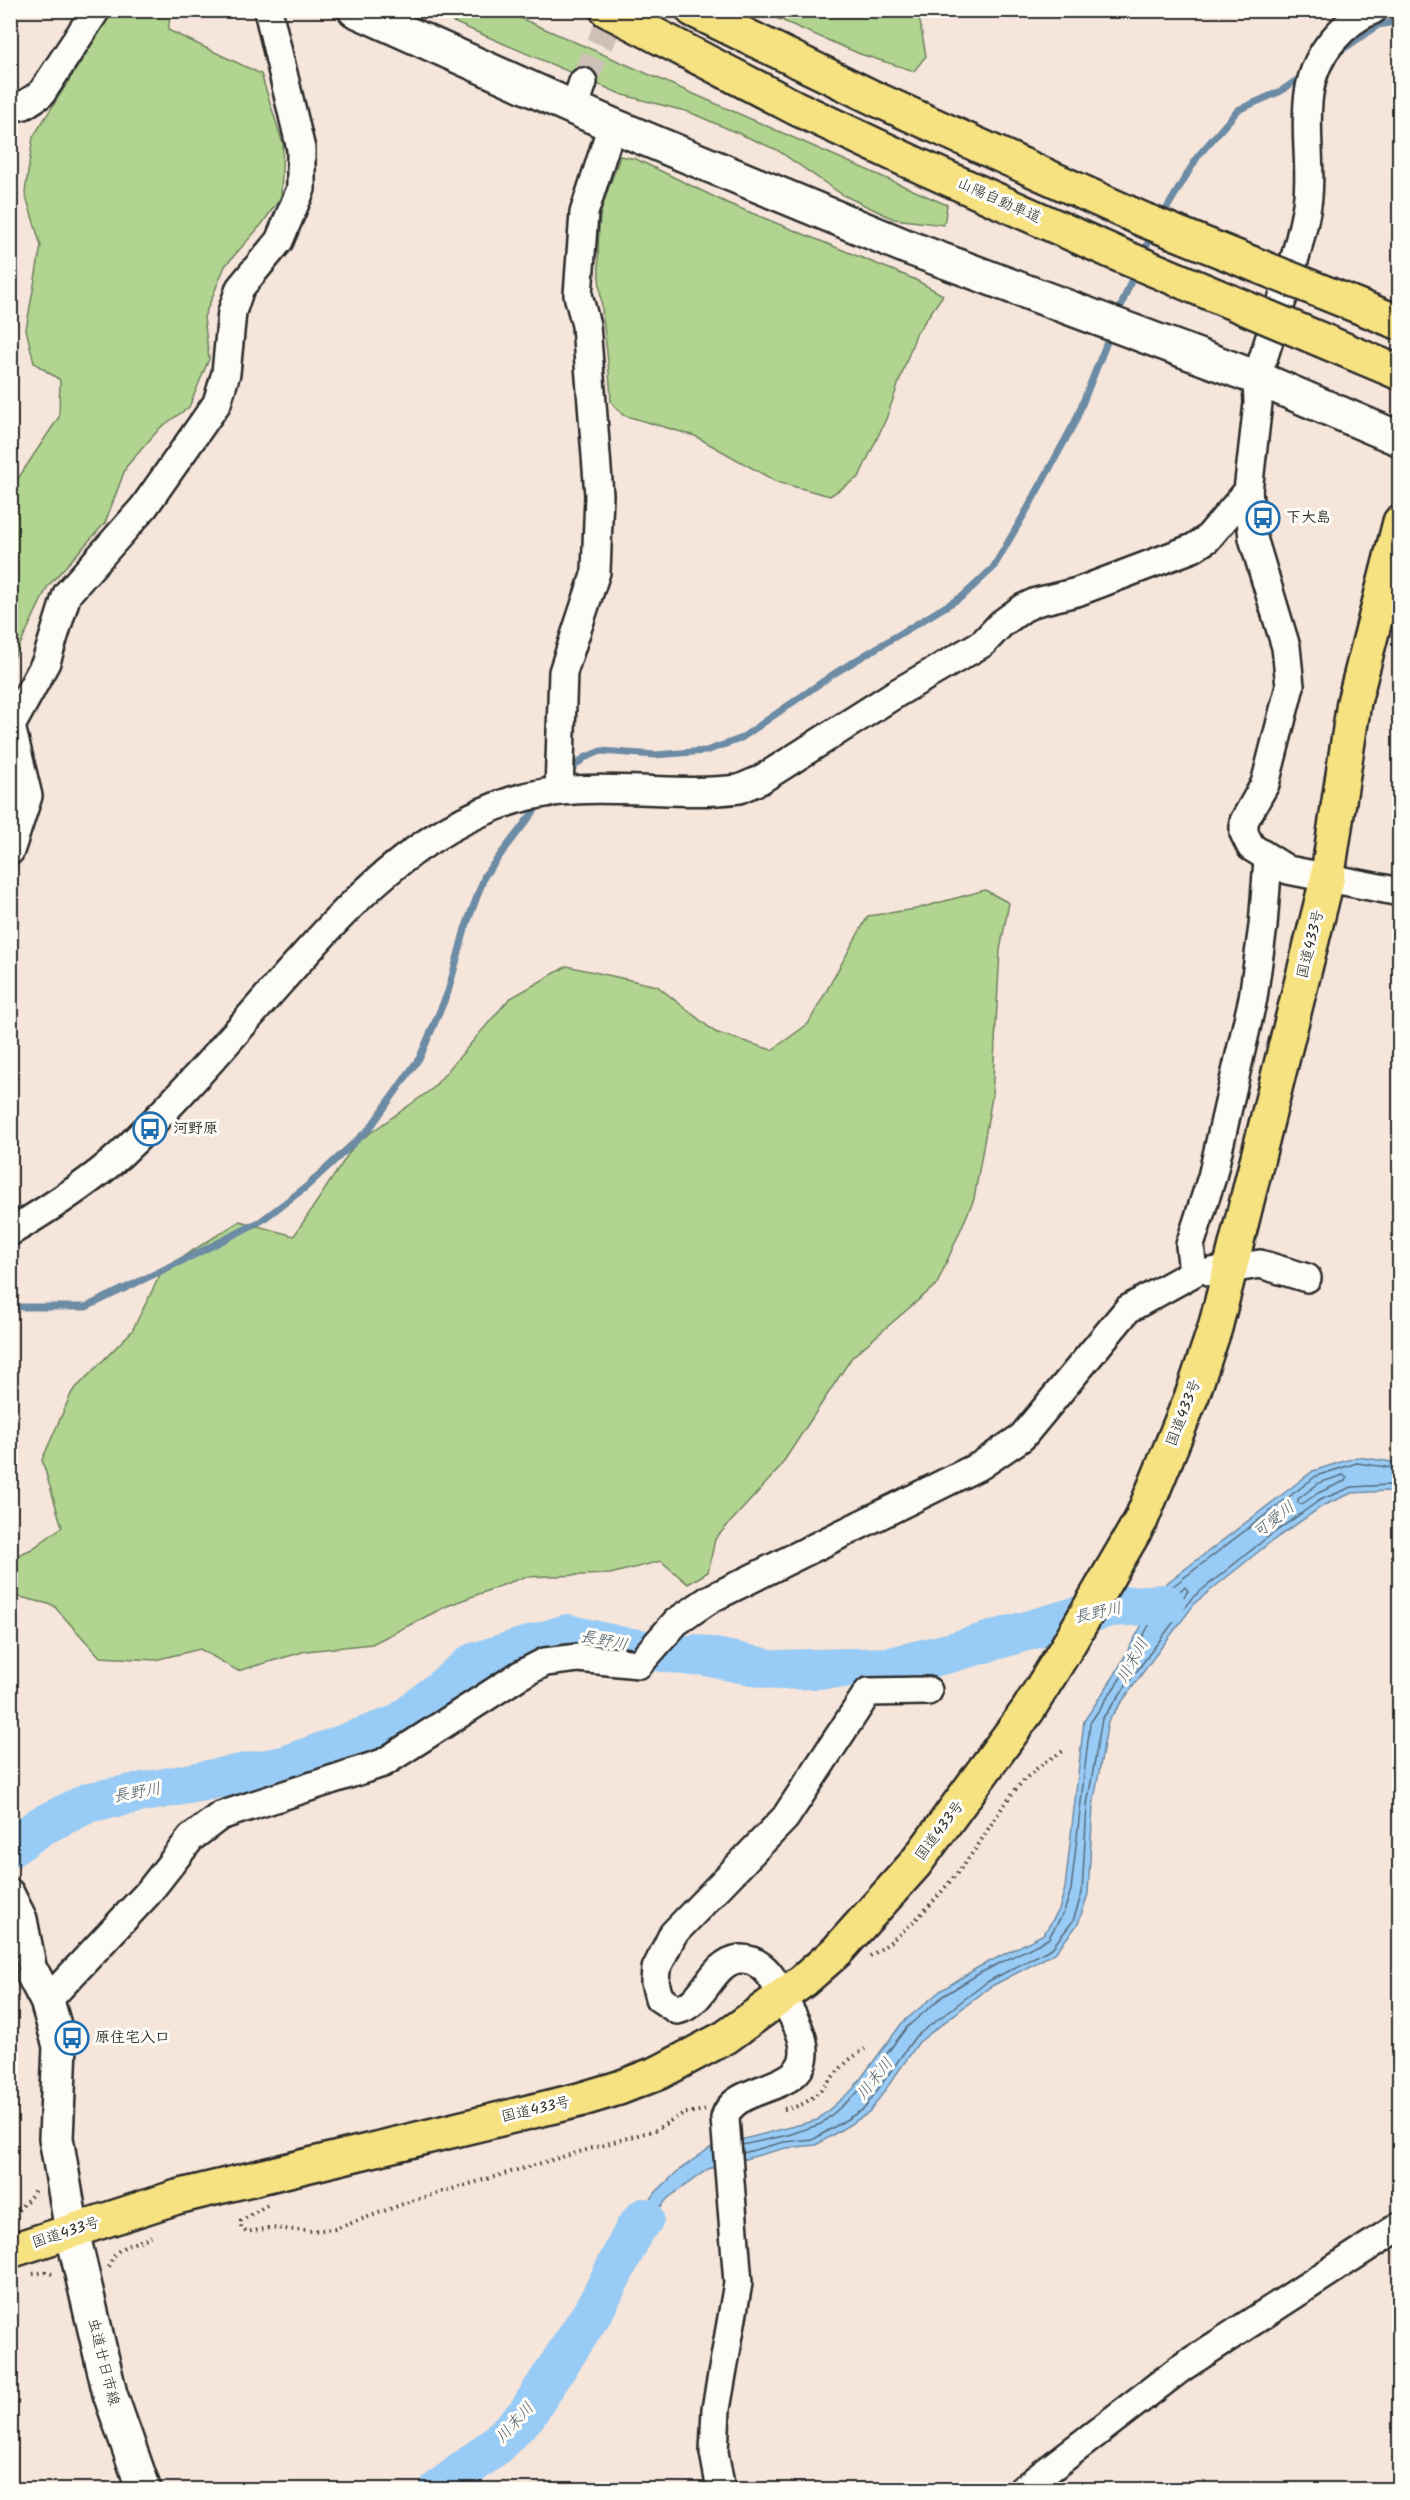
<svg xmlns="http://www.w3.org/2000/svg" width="1410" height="2500" font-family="Kalam,'Klee One',sans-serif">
	<rect width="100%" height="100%" fill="#f6e5da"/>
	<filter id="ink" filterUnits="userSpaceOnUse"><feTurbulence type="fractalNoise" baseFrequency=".0167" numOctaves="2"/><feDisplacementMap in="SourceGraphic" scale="12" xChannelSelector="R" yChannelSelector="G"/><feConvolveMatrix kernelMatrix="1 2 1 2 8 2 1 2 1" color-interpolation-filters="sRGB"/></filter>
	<g filter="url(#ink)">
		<!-- green -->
		<g fill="#b1d590" stroke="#6e805e" stroke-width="1.5">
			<polygon points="113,11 171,11 168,30 261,74 283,144 281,197 262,224 225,266 204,317 209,359 189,407 160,428 126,467 105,523 48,586 11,664 11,489 59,417 60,380 34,363 26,329 41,246 25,193 33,137"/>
			<polygon points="428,11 504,11 947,205 944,225 894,219 843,195 777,150 689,112 623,95"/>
			<polygon points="760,11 918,11 926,56 914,71 860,54"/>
			<path d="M620 156 636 159 727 203 914 279 943 295 916 334 886 419 859 477 830 496 777 482 695 436 623 415 611 402C609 341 593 279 600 218 603 198 614 176 620 156Z"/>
			<polygon points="985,890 1009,903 1000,950 992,1097 974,1199 937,1284 852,1357 778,1470 715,1539 708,1572 688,1584 661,1561 610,1574 524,1577 447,1606 372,1644 306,1651 238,1671 200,1649 155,1660 100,1657 53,1605 11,1595 11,1558 32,1549 62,1527 42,1460 72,1392 132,1331 163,1269 240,1221 294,1236 355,1144 432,1089 509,999 567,966 657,986 715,1032 772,1050 808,1024 868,916 916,909"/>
		</g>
		<!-- water -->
		<polygon fill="#98cbf5" stroke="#6c8ba4" stroke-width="1.5" points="1357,1457 1399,1463 1399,1497 1387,1491 1352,1493 1324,1505 1268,1544 1196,1602 1154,1657 1108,1721 1093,1806 1088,1894 1078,1924 1055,1953 990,1987 919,2042 869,2113 816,2145 786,2148 708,2169 668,2198 639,2233 617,2267 630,2226 657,2191 679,2170 710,2148 817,2120 853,2089 902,2023 940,1991 977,1968 1044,1934 1059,1910 1065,1888 1084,1721 1114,1676 1163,1586 1313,1471"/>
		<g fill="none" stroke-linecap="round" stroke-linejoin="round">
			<!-- shore -->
			<g stroke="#576b7c" stroke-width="1.5">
				<polygon points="1343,1475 1347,1477 1345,1481 1318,1493 1302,1504 1298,1503 1298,1499 1319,1483"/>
				<polygon points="1185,1587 1188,1591 1172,1612 1168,1613 1167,1609 1174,1595"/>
				<polyline points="742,2145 788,2135 821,2124 857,2093 907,2027 943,1996 980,1973 1048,1939 1064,1912 1071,1890 1090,1723 1120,1679 1168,1590 1316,1476 1357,1463 1400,1469"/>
				<polyline points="743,2153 784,2142 814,2139 864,2109 915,2037 987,1982 1052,1948 1073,1921 1082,1893 1087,1805 1102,1719 1150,1653 1192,1598 1264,1540 1320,1500 1352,1487 1388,1485 1400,1491"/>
			</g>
			<!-- stream -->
			<g stroke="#6c8ba4" stroke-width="7">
				<polyline points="1336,54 1378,25 1400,21"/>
				<polyline points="1161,218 1198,156 1238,110 1281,91 1304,75"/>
				<polyline points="1142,255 1153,233"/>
				<polyline points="1117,316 1135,271"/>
				<polyline points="566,774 584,758 601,751 655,755 706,751 740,739 835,673 963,596 993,568 1029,506 1075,422 1111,332"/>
				<polyline points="10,1307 86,1307 190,1257 261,1221 306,1187 370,1128 420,1057 448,992 465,929 485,875 541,802"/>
			</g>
			<!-- river -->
			<g stroke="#98cbf5" stroke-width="40">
				<polyline points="10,1848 41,1826 90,1802 284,1766 399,1724 473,1663 567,1634 618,1646 692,1656 695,1654 776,1670 891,1667 953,1652 1110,1607 1165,1604"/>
				<polyline points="439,2490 494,2447 527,2414 596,2307 635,2229 644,2218"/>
			</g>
			<!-- minor-tunnel -->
			<polyline stroke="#cdc0b7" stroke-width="27" stroke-dasharray="27 14" stroke-linecap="butt" points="583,82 615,10"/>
			<!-- minor casing -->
			<g stroke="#2b2b2b" stroke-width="32">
				<g id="minor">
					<polyline points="10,108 24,105 41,94 96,10"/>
					<polyline points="574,109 583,82"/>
					<polyline points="1248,491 1253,538 1286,647 1290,686 1265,784 1244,821 1244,833 1251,847 1288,870 1400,892"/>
					<polyline points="559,791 563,672 596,572 599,495 586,325 578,295 584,213 612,125"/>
					<polyline points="10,851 28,796 11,726 46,662 67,594 144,507 217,403 226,373 232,312 240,288 279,241 301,189 301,149 268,10"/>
					<path d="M10 1232C45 1211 91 1182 121 1154 178 1100 230 1039 281 981 349 905 413 832 514 800 583 778 666 798 739 789L760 780 897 693 983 643 1001 624 1023 608 1036 602 1077 592 1193 548 1207 539 1248 491 1258 403 1257 378C1273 325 1296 265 1306 211 1317 152 1289 91 1333 40 1344 27 1357 16 1373 10"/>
					<polyline points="1211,1272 1260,1264 1307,1278"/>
					<polyline points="10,1893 23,1919 34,1976"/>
					<polyline points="47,2001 148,1893 191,1838 220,1816 383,1763 520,1675 545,1662 578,1658 639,1664 676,1622 710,1599 981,1465 1022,1437 1128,1309 1193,1273 1190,1245 1212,1177 1253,998 1263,926 1268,860"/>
					<path d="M721 2490 714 2452 716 2409 738 2283 725 2118C733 2083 805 2094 804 2051 804 2029 784 2003 775 1983 768 1970 756 1958 739 1959 710 1963 705 2004 677 2010L659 1998 655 1982 656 1969 673 1934 785 1818 868 1692 928 1691"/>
					<polyline points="1022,2490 1181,2368 1400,2226"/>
				</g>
			</g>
			<!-- tertiary casing -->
			<g stroke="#2b2b2b" stroke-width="38">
				<g id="tertiary">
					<polyline points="355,10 612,125 907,247 1257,378 1400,439"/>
					<polyline points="34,1976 47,2001 60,2046 56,2138 72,2231"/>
				</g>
			</g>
			<!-- secondary casing -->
			<g stroke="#2b2b2b" stroke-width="38">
				<polyline id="secondary" points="72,2231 110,2394 144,2490"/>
			</g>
			<!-- trunk casing -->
			<g stroke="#2b2b2b" stroke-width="38">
				<polyline id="trunk" points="10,2251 177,2197 579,2100 619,2088 660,2072 726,2037 803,1981 837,1951 915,1864 1028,1710 1064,1652 1141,1520 1193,1393 1215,1328 1230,1269 1327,880 1354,702 1400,522"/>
			</g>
			<!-- motorway casing -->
			<g stroke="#2b2b2b" stroke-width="38">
				<g id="motorway">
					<polyline points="607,10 796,108 911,162"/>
					<polyline points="693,10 876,99"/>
				</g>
			</g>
			<!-- path -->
			<g stroke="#2b2b2b" stroke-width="4" stroke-dasharray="1.5 4.5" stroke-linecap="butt">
				<path d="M870 1956C909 1932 944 1891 971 1855 992 1826 1007 1793 1035 1770 1044 1762 1056 1756 1066 1749"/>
				<path d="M784 2109C815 2106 825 2082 846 2063 852 2057 859 2053 865 2049"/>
				<polyline points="267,2205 241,2221 241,2228 246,2232 271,2228 309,2231 335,2229 414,2200 655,2130 682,2114 705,2110"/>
				<polyline points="10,2219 32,2195 36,2187"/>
				<path d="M109 2267C116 2244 132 2246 151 2236"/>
				<polyline points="33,2274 46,2272 55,2275"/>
			</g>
			<!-- minor -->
			<use href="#minor" stroke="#fdfcf7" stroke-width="27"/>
			<!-- tertiary -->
			<use href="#tertiary" stroke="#fdfcf7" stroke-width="33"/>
			<!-- secondary -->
			<use href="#secondary" stroke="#fdfcf7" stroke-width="33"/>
			<!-- trunk -->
			<use href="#trunk" stroke="#f7e281" stroke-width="33"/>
			<!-- motorway -->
			<use href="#motorway" stroke="#f7e281" stroke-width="33"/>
			<!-- motorway-bridge casing -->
			<g stroke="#2b2b2b" stroke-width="38" stroke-linecap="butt">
				<g id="motorway-bridge">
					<polyline points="876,99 1144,220 1400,323"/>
					<polyline points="911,162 1124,257 1400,373"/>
				</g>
			</g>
			<!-- motorway-bridge -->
			<use href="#motorway-bridge" stroke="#f7e281" stroke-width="33"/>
		</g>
	</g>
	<!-- icons -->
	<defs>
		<g id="bus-ring" transform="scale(1.725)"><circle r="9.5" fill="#fdfcf7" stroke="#1f6fb2" stroke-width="1.5"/><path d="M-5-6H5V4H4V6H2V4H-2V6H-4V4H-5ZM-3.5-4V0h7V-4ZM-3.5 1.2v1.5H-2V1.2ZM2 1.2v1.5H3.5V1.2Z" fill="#1f6fb2"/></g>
	</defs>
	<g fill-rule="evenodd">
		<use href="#bus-ring" x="1263" y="518"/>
		<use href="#bus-ring" x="150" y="1129"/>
		<use href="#bus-ring" x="72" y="2038"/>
	</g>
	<g text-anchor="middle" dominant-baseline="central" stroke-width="6" stroke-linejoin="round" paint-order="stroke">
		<!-- street labels -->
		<g font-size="15" fill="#2b2b2b" stroke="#fdfcf7">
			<text transform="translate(999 201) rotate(24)">山陽自動車道</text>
			<text transform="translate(1311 944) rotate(-76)">国道433号</text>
			<text transform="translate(1184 1413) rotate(-69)">国道433号</text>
			<text transform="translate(940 1831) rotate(-53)">国道433号</text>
			<text transform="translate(536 2110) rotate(-13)">国道433号</text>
			<text transform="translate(66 2233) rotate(-18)">国道433号</text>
			<text transform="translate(103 2362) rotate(76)">虫道廿日市線</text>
		</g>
		<!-- poi labels -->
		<g font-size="15" font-weight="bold" fill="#2b2b2b" stroke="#fdfcf7" text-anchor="start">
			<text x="1286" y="518">下大島</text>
			<text x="173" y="1129">河野原</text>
			<text x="95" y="2038">原住宅入口</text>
		</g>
		<!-- water labels -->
		<g font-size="16" font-style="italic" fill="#4c5b68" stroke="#fdfcf7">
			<text transform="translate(1274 1520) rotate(-38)">可愛川</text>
			<text transform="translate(1098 1613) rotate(-12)">長野川</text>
			<text transform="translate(604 1641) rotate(11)">長野川</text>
			<text transform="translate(1133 1661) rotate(-61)">川末川</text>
			<text transform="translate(137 1793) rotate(-10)">長野川</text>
			<text transform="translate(875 2079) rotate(-51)">川末川</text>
			<text transform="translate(515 2423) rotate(-48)">川末川</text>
		</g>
	</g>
	<!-- margin -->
	<rect width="1410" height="2500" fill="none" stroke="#fdfcf7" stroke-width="36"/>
	<rect x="18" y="18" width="1374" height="2464" fill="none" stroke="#2b2b2b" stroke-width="2" filter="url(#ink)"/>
</svg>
